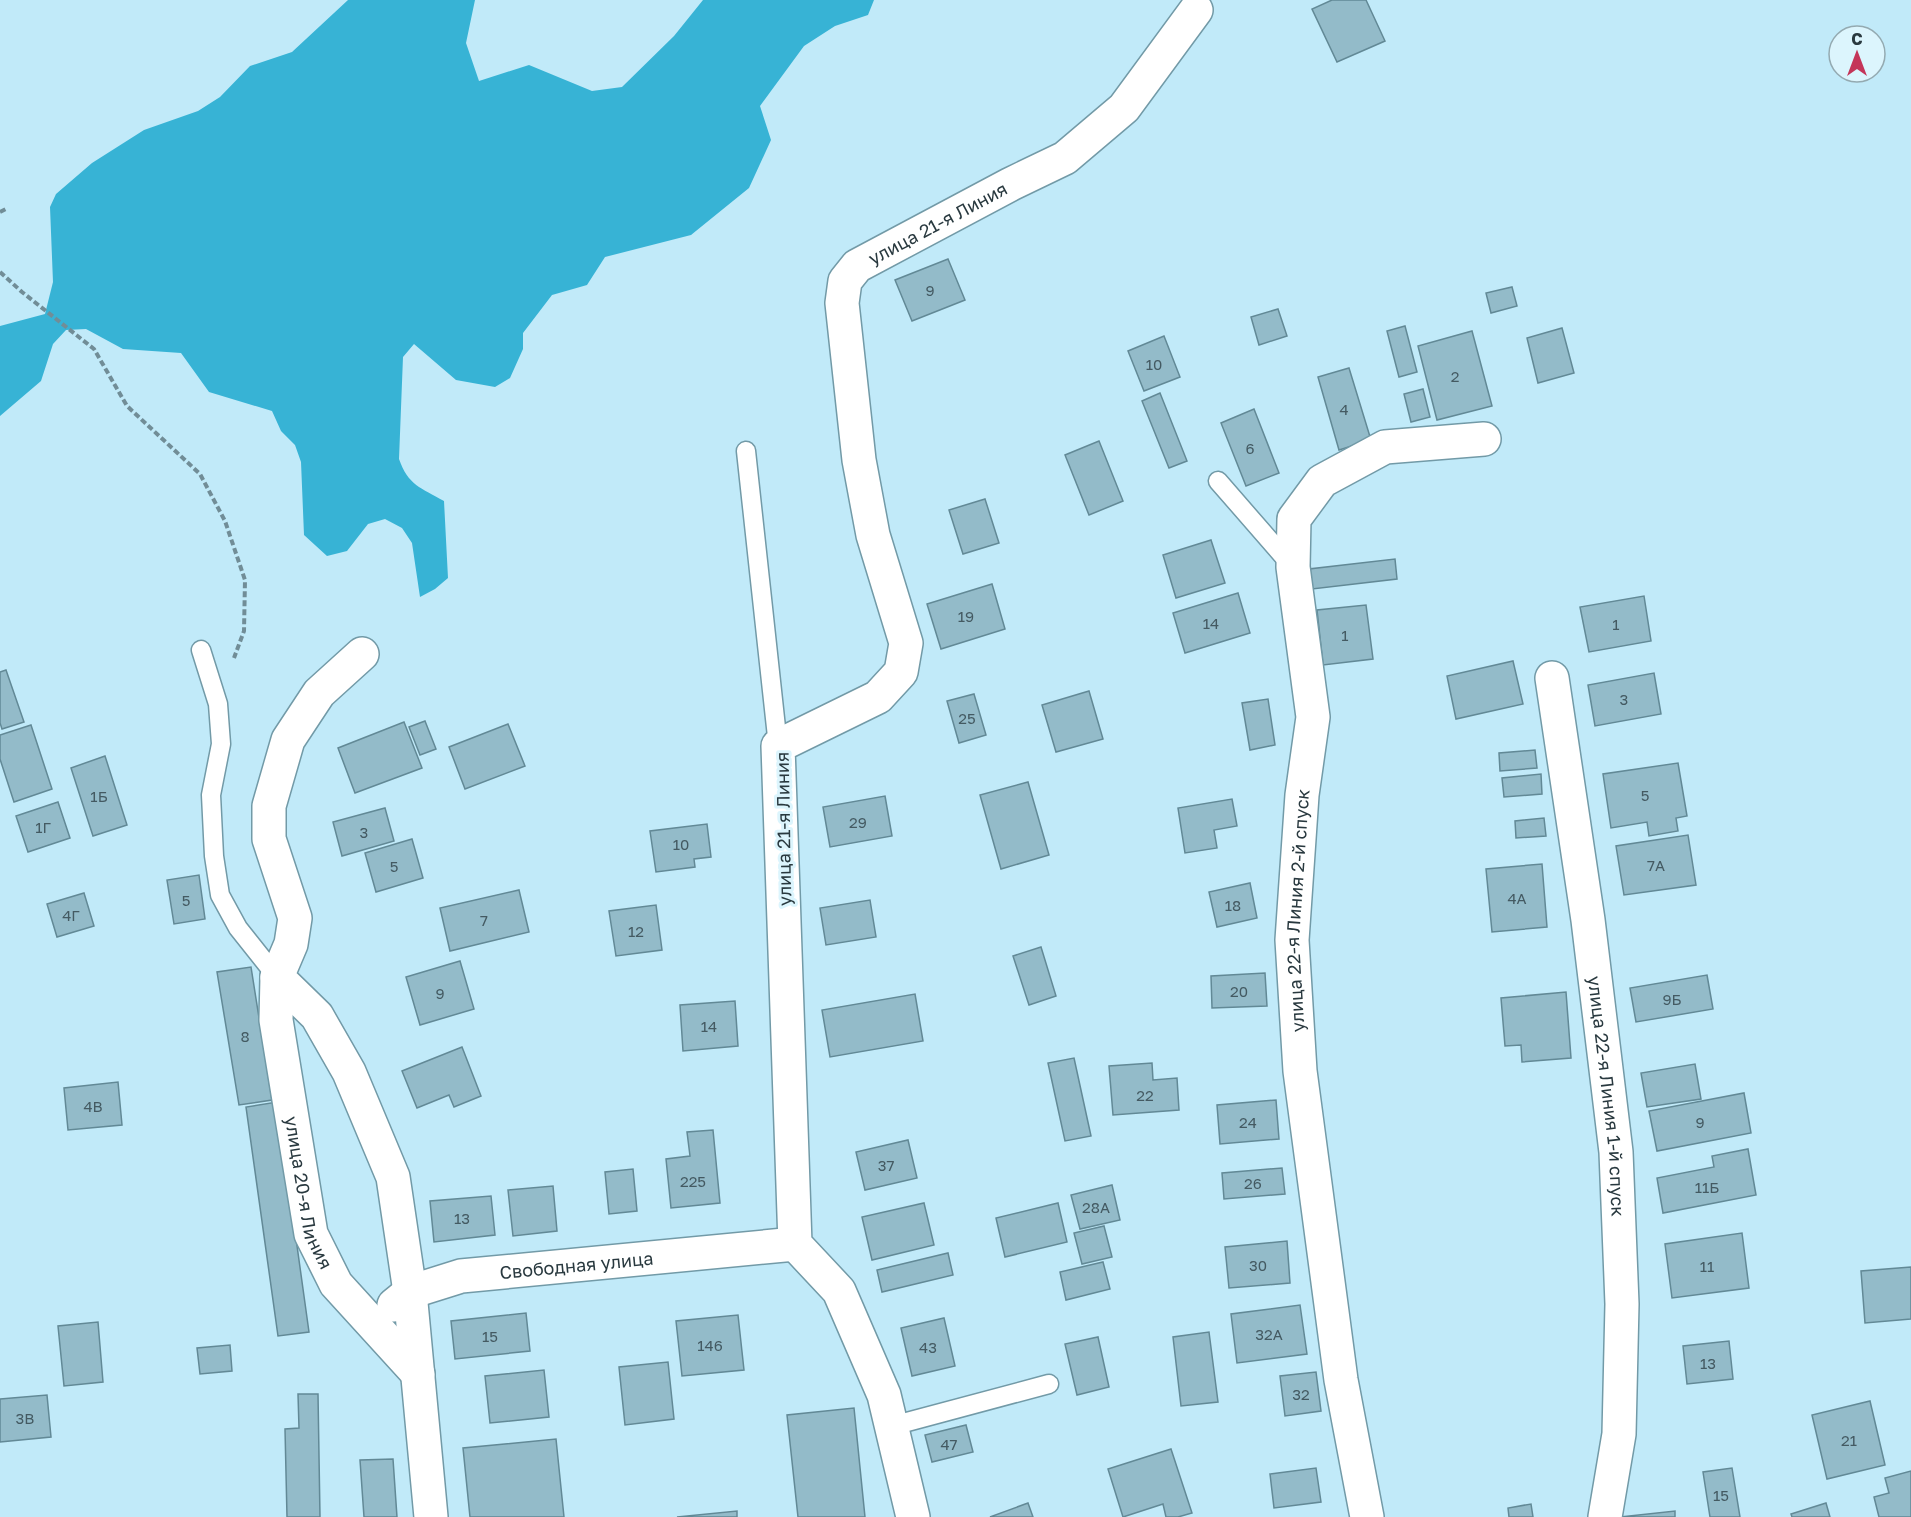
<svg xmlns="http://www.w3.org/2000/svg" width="1911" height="1517" font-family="'Golos Text',sans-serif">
	<rect width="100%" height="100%" fill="#c1eaf9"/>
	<!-- forest -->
	<path fill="#37b3d5" d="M348 0H475L466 43 479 81 529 65 592 91 622 87 674 36 703 0H874L868 15 835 26 804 46 760 106 771 140 749 188 691 235 605 257 587 285 552 295 523 333V349L510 378 495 387 456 380 414 344 403 357 399 459C408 485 421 488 444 501L448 578 435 589 420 597 412 543 402 528 385 519 368 524 347 551 327 556 304 535 301 462 295 445 281 431 272 411 209 392 181 353 123 349 86 329 66 330 53 344 41 381 0 416V326L45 314 53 282 50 207 56 194 92 163 144 130 198 111 220 97 250 66 292 52Z"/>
	<!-- building -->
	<g fill="#93bbc9" stroke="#628996" stroke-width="1.5">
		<polygon points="1332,0 1366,0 1385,41 1337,62 1312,9"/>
		<polygon points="948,259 965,300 912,321 895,280"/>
		<polygon points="1512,287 1517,306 1491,313 1486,293"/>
		<polygon points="1278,309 1287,336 1259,345 1251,317"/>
		<polygon points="1405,326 1417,372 1399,377 1387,331"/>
		<polygon points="1562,328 1574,373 1538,383 1527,338"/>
		<polygon points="1472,331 1492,406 1437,420 1418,346"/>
		<polygon points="1164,336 1180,377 1144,391 1128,351"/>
		<polygon points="1349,368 1371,440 1339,450 1318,377"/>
		<polygon points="1423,389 1430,417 1411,422 1404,394"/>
		<polygon points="1160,393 1187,461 1169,468 1142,401"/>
		<polygon points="1254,409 1279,473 1246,486 1221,423"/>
		<polygon points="1099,441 1123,501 1089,515 1065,455"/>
		<polygon points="985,499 999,543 963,554 949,510"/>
		<polygon points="1211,540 1225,583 1176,598 1163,555"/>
		<polygon points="1395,559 1397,579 1312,589 1309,569"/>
		<polygon points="992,584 1005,629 941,649 927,604"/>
		<polygon points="1238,593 1250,633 1185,653 1173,613"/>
		<polygon points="1644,596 1651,641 1589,652 1580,607"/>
		<polygon points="1366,605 1373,659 1323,665 1317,610"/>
		<polygon points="1513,661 1523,704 1456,719 1447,676"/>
		<polygon points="6,670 24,722 2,729 0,723 0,672"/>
		<polygon points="1654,673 1661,714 1595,726 1588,685"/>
		<polygon points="1089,691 1103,739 1056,752 1042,705"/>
		<polygon points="974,694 986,735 959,743 947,701"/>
		<polygon points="1268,699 1275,745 1250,750 1242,703"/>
		<polygon points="425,721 436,749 420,755 409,727"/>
		<polygon points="404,722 422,768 355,793 338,748"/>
		<polygon points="508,724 525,766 465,789 449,747"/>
		<polygon points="31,725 52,789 14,802 0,759 0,735"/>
		<polygon points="1535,750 1537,768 1500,771 1499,753"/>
		<polygon points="105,756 127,825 93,836 71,768"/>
		<polygon points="1678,763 1687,816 1676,818 1678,831 1649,836 1647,822 1611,828 1603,774"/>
		<polygon points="1541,774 1542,794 1504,797 1502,778"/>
		<polygon points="1028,782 1049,855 1001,869 980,795"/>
		<polygon points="885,796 892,836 830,847 823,807"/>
		<polygon points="1232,799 1237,826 1214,830 1217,848 1185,853 1178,808"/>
		<polygon points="58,802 70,838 28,852 16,816"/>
		<polygon points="385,808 394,841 342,856 333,822"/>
		<polygon points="1544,818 1546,836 1516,838 1515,821"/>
		<polygon points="707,824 711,857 694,859 695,867 656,872 650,831"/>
		<polygon points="1688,835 1696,885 1624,895 1616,846"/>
		<polygon points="412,839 423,878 376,892 365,853"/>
		<polygon points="1542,864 1547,927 1492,932 1486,869"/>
		<polygon points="199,875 205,919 174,924 167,880"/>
		<polygon points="1250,883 1257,918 1217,927 1209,892"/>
		<polygon points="519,890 529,932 450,951 440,908"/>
		<polygon points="84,893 94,926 57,937 47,904"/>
		<polygon points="870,900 876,937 826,945 820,908"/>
		<polygon points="656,905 662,950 616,956 609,911"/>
		<polygon points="1041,947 1056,996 1029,1005 1013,956"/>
		<polygon points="460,961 474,1009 420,1025 406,977"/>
		<polygon points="251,967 272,1100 239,1105 217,972"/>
		<polygon points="1265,973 1267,1006 1212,1008 1211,976"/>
		<polygon points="1707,975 1713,1009 1636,1022 1630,988"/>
		<polygon points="1566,992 1571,1058 1522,1062 1521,1045 1505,1046 1501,998"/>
		<polygon points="915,994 923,1041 830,1057 822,1010"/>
		<polygon points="735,1001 738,1046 683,1051 680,1005"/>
		<polygon points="462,1047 481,1096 454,1107 449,1095 417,1108 402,1071"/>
		<polygon points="1074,1058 1091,1136 1065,1141 1048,1063"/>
		<polygon points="1152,1063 1153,1080 1177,1078 1179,1110 1113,1115 1109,1066"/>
		<polygon points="1695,1064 1701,1099 1647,1107 1641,1073"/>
		<polygon points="118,1082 122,1125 68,1130 64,1088"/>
		<polygon points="1744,1093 1751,1133 1657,1151 1649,1111"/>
		<polygon points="1276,1100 1279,1139 1220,1144 1217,1105"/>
		<polygon points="277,1102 309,1332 278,1336 246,1107"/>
		<polygon points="713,1130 720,1203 671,1208 666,1159 690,1156 687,1132"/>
		<polygon points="908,1140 917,1178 865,1190 856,1152"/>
		<polygon points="1748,1149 1756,1195 1663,1213 1657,1178 1714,1167 1712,1156"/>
		<polygon points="1282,1168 1285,1194 1224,1199 1222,1173"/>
		<polygon points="633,1169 637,1211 609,1214 605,1172"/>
		<polygon points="1112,1185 1120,1220 1080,1229 1071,1195"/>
		<polygon points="553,1186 557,1231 513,1236 508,1190"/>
		<polygon points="491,1196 495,1235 434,1242 430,1201"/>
		<polygon points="924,1203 934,1245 872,1260 862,1217"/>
		<polygon points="1058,1203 1067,1242 1005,1257 996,1218"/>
		<polygon points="1104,1226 1112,1257 1082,1264 1074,1233"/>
		<polygon points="1742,1233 1749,1288 1672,1298 1665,1244"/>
		<polygon points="1287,1241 1290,1283 1229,1288 1225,1247"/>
		<polygon points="948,1253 953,1275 882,1292 877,1270"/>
		<polygon points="1103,1262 1110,1289 1066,1300 1060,1272"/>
		<polygon points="1911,1267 1911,1319 1865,1323 1861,1271"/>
		<polygon points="1300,1305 1307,1354 1237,1363 1231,1314"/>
		<polygon points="526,1313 530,1351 455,1359 451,1321"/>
		<polygon points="738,1315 744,1370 682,1376 676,1321"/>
		<polygon points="944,1318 955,1366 912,1376 901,1328"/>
		<polygon points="98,1322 103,1382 64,1386 58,1326"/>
		<polygon points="1209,1332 1218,1402 1181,1406 1173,1337"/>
		<polygon points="1098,1337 1109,1387 1077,1395 1065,1344"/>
		<polygon points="1729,1341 1733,1379 1687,1384 1683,1346"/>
		<polygon points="230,1345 232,1371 200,1374 197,1348"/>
		<polygon points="668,1362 674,1419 625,1425 619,1367"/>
		<polygon points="544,1370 549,1417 490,1423 485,1376"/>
		<polygon points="1316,1372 1321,1411 1285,1416 1280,1376"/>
		<polygon points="298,1394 318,1394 320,1517 287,1517 285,1429 299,1428"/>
		<polygon points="47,1395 51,1437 0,1442 0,1399"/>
		<polygon points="1870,1401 1885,1465 1827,1479 1812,1415"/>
		<polygon points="854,1408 865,1517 798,1517 787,1415"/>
		<polygon points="966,1425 973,1452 932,1462 925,1435"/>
		<polygon points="556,1439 564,1517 470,1517 463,1448"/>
		<polygon points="1171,1449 1192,1513 1178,1517 1166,1517 1163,1504 1123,1517 1108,1469"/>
		<polygon points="393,1459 397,1517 364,1517 360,1460"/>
		<polygon points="1316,1468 1321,1502 1274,1508 1270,1474"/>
		<polygon points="1732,1468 1740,1517 1710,1517 1703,1472"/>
		<polygon points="1911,1471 1911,1517 1879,1517 1874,1497 1889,1493 1885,1478"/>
		<polygon points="1028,1503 1033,1517 990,1517"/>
		<polygon points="1826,1503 1830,1517 1792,1517 1791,1514"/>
		<polygon points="1531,1504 1533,1517 1509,1517 1508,1508"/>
		<polygon points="737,1511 737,1517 677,1517"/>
		<polygon points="1675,1511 1675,1517 1620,1517"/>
	</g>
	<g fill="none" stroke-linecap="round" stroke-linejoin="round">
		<!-- service casing -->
		<g stroke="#729aa7" stroke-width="21">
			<g id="service">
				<polyline points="746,451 778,746"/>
				<polyline points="1218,481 1292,566"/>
				<polyline points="201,650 218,704 221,744 211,795 214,856 220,895 238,928 277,977"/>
				<polyline points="892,1426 1049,1384"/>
			</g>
		</g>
		<!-- minor casing -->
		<g stroke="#729aa7" stroke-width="36">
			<g id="minor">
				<polyline points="362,654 319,693 288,740 269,806 269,839 295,918 291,944 277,977 317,1016 349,1072 393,1177 410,1292 431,1517"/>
				<path id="s1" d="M1552 678 1588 920 1616 1152 1622 1304 1619 1434 1605 1517"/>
				<path id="s2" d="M277 977 276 1020 311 1234 336 1284 418 1374"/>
				<path id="s3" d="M394 1305 410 1292 461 1276 795 1244"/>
				<path id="s4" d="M913 1517 884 1395 839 1291 795 1244 778 746 878 697 901 672 906 643 873 535 859 460 842 303 845 281 857 266 1011 184 1065 158 1124 108 1196 10"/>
				<path id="s5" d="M1367 1517 1341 1380 1300 1071 1292 940 1302 795 1313 717 1293 567 1294 519 1322 481 1385 447 1484 439"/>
			</g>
		</g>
		<!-- path -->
		<g stroke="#718d97" stroke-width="4" stroke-dasharray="6 3" stroke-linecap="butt">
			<polyline points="0,212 6,209"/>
			<polyline points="0,272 22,292 94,349 127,406 200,474 225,521 245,580 244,631 234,658"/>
		</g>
		<!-- service -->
		<use href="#service" stroke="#fff" stroke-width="18"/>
		<!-- minor -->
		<use href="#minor" stroke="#fff" stroke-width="33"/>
	</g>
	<g text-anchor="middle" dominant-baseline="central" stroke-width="6" stroke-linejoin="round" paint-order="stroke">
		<!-- number labels -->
		<g font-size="15" fill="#445a62">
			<text x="930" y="290">9</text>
			<text x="1154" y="364">10</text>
			<text x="1455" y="376">2</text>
			<text x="1344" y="409">4</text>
			<text x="1250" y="448">6</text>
			<text x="966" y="616">19</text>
			<text x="1211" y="623">14</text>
			<text x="1616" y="624">1</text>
			<text x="1345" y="635">1</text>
			<text x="1624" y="699">3</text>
			<text x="967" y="718">25</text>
			<text x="1645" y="795">5</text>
			<text x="99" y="796">1Б</text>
			<text x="858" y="822">29</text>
			<text x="43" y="827">1Г</text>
			<text x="364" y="832">3</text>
			<text x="681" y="844">10</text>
			<text x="1656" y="865">7А</text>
			<text x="394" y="866">5</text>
			<text x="1517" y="898">4А</text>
			<text x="186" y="900">5</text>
			<text x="1233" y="905">18</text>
			<text x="71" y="915">4Г</text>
			<text x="484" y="920">7</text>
			<text x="636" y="931">12</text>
			<text x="1239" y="991">20</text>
			<text x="440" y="993">9</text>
			<text x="1672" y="999">9Б</text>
			<text x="709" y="1026">14</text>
			<text x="245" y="1036">8</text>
			<text x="1145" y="1095">22</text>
			<text x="93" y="1106">4В</text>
			<text x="1248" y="1122">24</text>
			<text x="1700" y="1122">9</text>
			<text x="886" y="1165">37</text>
			<text x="693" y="1181">225</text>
			<text x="1253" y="1183">26</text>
			<text x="1707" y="1187">11Б</text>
			<text x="1096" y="1207">28А</text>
			<text x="462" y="1218">13</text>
			<text x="1258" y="1265">30</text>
			<text x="1707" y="1266">11</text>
			<text x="1269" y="1334">32А</text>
			<text x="490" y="1336">15</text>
			<text x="710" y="1345">146</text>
			<text x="928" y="1347">43</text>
			<text x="1708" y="1363">13</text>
			<text x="1301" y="1394">32</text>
			<text x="25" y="1418">3В</text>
			<text x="1849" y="1440">21</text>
			<text x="949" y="1444">47</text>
			<text x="1721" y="1495">15</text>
		</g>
		<!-- street labels -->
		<g font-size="18" fill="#29393f" stroke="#dcf5fd">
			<text stroke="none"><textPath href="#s4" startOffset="1456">улица 21-я Линия</textPath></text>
			<text transform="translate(783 829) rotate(-91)">улица 21-я Линия</text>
			<text stroke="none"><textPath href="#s5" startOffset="612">улица 22-я Линия 2-й спуск</textPath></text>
			<text stroke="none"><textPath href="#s1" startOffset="422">улица 22-я Линия 1-й спуск</textPath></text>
			<text stroke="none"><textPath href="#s2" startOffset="219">улица 20-я Линия</textPath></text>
			<text stroke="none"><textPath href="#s3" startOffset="190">Свободная улица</textPath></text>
		</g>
	</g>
	<!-- north arrow -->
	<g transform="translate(1857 54)"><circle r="28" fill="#dcf5fd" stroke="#94aab1" stroke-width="1.5"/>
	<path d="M0-4.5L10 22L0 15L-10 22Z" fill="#c43559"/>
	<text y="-9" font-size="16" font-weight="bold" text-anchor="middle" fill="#29393f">С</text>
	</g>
</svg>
